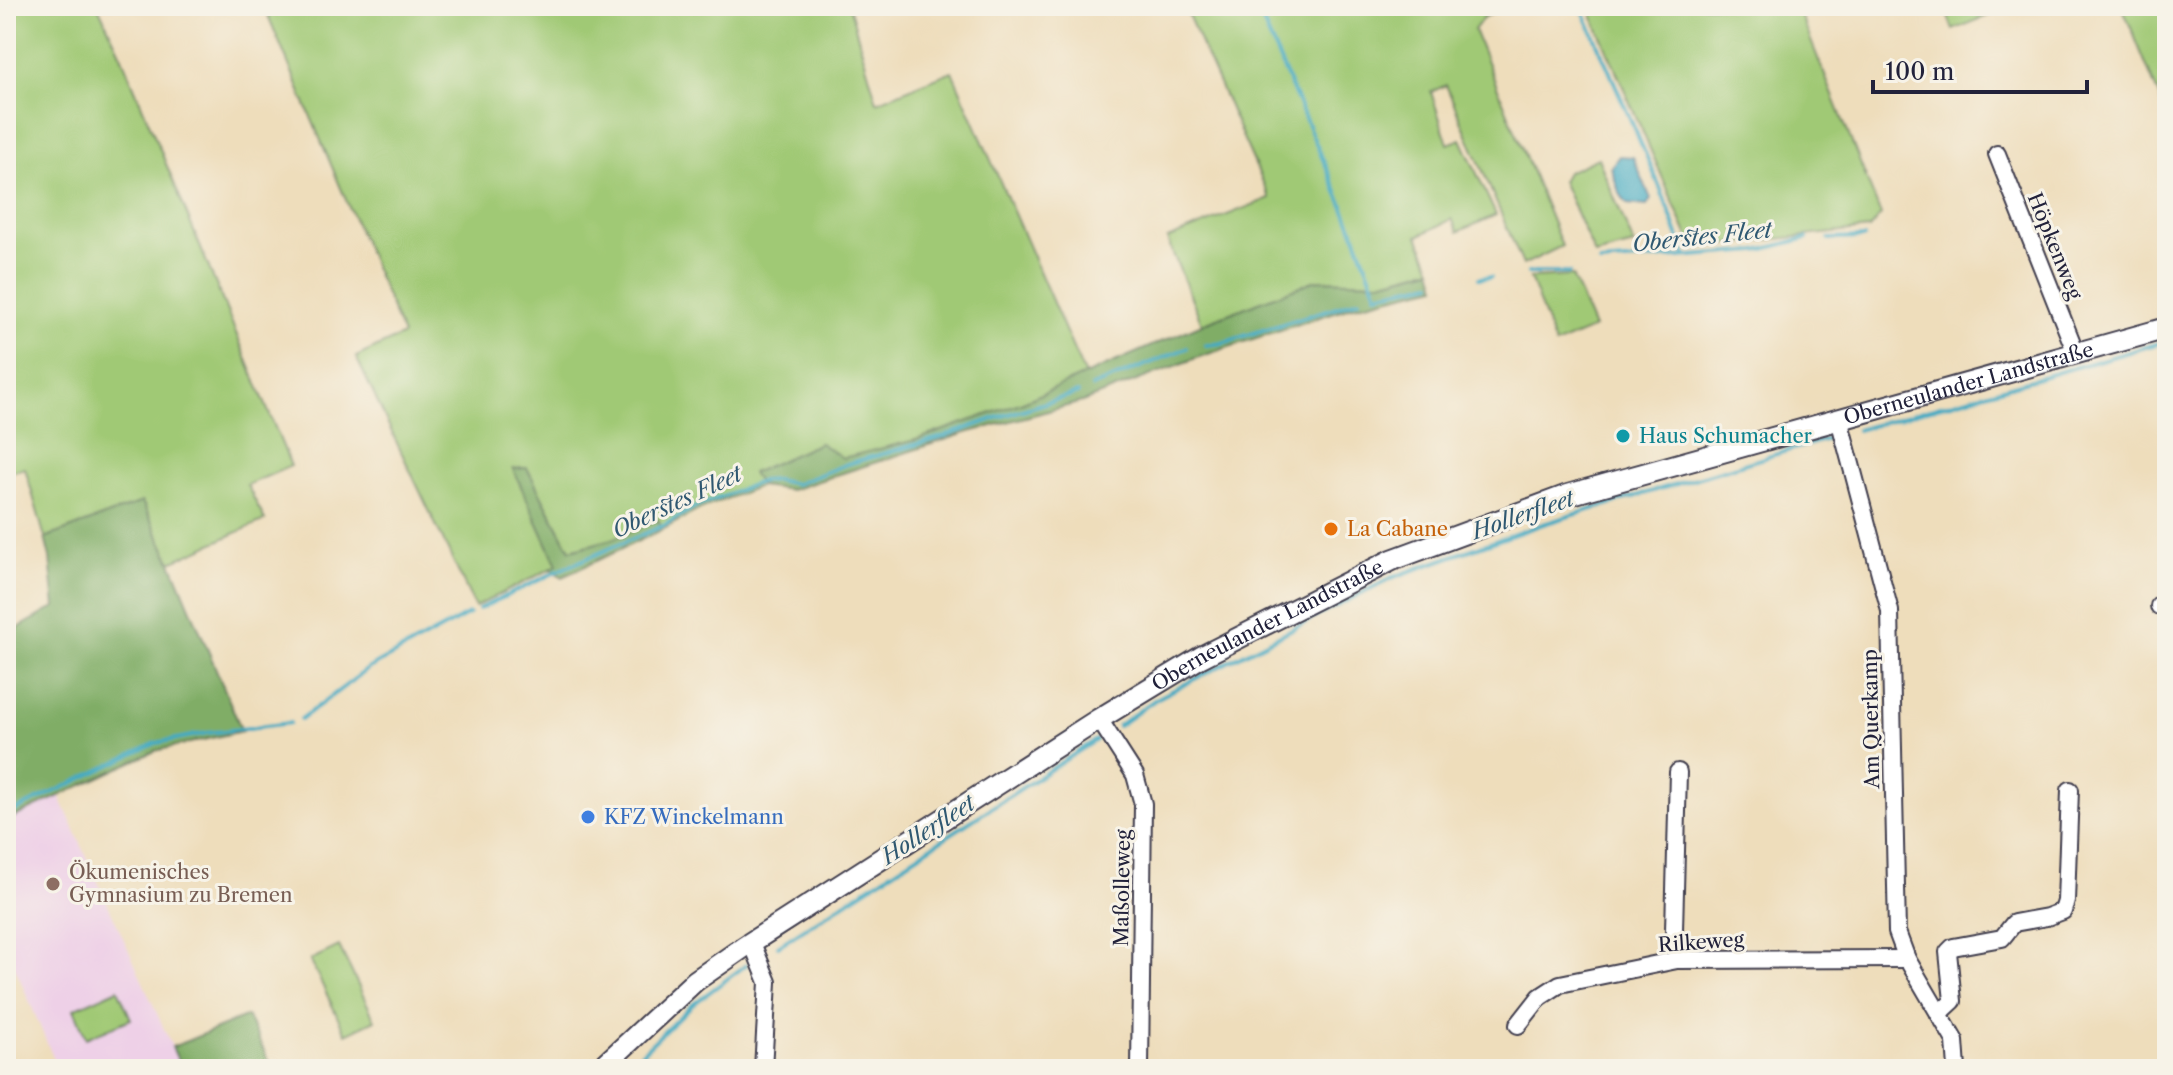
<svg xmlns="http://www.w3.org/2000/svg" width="2173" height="1075" font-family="'Libre Caslon Text',serif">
	<rect width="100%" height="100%" fill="#f7f3e8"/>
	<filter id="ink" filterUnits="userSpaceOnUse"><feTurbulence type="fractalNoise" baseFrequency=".0125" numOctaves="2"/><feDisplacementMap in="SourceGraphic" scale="16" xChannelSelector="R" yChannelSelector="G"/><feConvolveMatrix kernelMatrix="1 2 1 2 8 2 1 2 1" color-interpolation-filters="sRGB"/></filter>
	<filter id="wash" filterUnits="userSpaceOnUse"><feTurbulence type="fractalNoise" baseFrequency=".006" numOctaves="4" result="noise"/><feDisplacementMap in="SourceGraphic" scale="32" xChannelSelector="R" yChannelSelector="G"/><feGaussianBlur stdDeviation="1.8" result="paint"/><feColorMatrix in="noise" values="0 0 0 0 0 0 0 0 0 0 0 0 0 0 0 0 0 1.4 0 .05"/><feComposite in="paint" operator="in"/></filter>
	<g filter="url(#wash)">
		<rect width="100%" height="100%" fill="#edb"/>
		<!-- built -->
		<polygon fill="#eed0e7" points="59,795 182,1069 58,1069 6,946 6,821"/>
		<!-- green -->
		<g fill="#a0c975" stroke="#617658" stroke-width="2">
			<polygon points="6,6 98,6 121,55 291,466 247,485 265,520 171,562 142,502 45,538 25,468 6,473"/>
			<polygon points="264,6 849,6 877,102 952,71 1085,376 1023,402 916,440 843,458 780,462 753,473 760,486 700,509 662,530 658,519 613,539 570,550 527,468 513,469 558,565 475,607 356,357 403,335"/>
			<polygon points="1184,6 1512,6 1484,17 1474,30 1562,246 1523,265 1446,85 1431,92 1448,144 1461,139 1496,215 1458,232 1452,219 1418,236 1432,268 1380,282 1316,280 1202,324 1167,239 1270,198"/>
			<polygon points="1588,6 1797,6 1881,215 1869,229 1693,248"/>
			<polygon points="1944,6 2012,6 1953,30"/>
			<polygon points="2122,6 2167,6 2167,116"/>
			<polygon points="1598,158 1634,245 1595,255 1562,181 1567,172"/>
			<polygon points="1572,276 1594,328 1555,345 1530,278"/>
			<polygon points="339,946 375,1020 346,1034 310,960"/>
			<polygon points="118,989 131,1019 86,1038 74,1009"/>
		</g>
		<!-- forest -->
		<g fill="#80ad66" stroke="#516850" stroke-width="2">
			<polygon points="1432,269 1437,286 1350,307 1196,358 1082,402 966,433 791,490 760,486 752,473 820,443 843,458 916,440 1023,402 1202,324 1316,280 1380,282"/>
			<polygon points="527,468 570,550 613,539 658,519 662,530 562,577 551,569 557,565 513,469"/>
			<polygon points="142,502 171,562 242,731 155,751 6,821 6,635 55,607 50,558 45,538"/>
			<polygon points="247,1016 273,1069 182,1069 172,1047"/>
		</g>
		<!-- water -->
		<polygon fill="#42aac2" stroke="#32667e" stroke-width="2" points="1619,156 1633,157 1651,199 1647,206 1627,204 1619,192 1611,167"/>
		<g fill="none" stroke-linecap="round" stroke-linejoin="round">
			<!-- stream -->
			<g stroke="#42aac2" stroke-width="4">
				<polyline points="1256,6 1351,224 1377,294"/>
				<polyline points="1581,6 1659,185 1686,256"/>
				<polyline points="1829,239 1864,238"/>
				<polyline points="1600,263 1757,251 1807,238"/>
				<polyline points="1528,273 1569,273"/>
				<polyline points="1479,278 1491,277"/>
				<polyline points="1376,294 1432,283"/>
				<polyline points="1206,345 1222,343 1359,300"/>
				<polyline points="1092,387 1187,348"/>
				<polyline points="1857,430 2167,341"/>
				<polyline points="479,609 562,569 665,525 693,508 762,481 776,480 796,484 847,464 943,437 993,419 1078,393"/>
				<polyline points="301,719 369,668 469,614"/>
				<polyline points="1118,726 1156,699 1391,578 1543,524 1827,439"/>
				<polyline points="6,815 156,743 207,733 290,723"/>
				<polyline points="778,946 1096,740"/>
				<polyline points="625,1069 692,1005 746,965"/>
			</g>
		</g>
	</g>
	<g filter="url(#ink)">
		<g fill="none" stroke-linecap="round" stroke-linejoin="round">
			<!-- minor casing -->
			<g stroke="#413e4e" stroke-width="20">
				<g id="minor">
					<polyline points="1997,154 2076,353"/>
					<polyline points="1839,419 1890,611 1897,932 1907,959 1955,1041 1957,1069"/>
					<polyline points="2159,606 2167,606"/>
					<polyline points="1099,719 1135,775 1143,804 1140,1069"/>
					<polyline points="752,943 768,982 763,1069"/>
					<polyline points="1677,960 1674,930 1678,772"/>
					<polyline points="1939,1014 1953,1001 1948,952 1953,947 2002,938 2014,923 2047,917 2063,911 2066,901 2070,790"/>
					<polyline points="1518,1025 1540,997 1560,984 1677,960 1907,959"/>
				</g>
			</g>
			<!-- tertiary casing -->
			<g stroke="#413e4e" stroke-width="24">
				<g id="tertiary">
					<path id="s1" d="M600 1069 695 981 744 947 1099 719 1201 657 1392 560 1568 495 2167 328"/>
				</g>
			</g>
			<!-- minor -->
			<use href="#minor" stroke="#fff" stroke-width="16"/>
			<!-- tertiary -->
			<use href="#tertiary" stroke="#fff" stroke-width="20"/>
		</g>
	</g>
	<!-- markers -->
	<circle fill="#0f9aa8" stroke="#f7f3e8" stroke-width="3" cx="1623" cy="436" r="8"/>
	<circle fill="#e8710a" stroke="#f7f3e8" stroke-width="3" cx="1331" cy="529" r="8"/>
	<circle fill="#3f7fe0" stroke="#f7f3e8" stroke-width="3" cx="588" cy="817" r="8"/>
	<circle fill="#8d6e63" stroke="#f7f3e8" stroke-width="3" cx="53" cy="884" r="8"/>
	<g text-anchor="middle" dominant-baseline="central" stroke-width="6" stroke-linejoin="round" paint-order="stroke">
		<!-- street labels -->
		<g font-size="20" fill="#22223b" stroke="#f7f3e8">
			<text transform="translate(2055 246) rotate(68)">Höpkenweg</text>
			<text stroke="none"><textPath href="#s1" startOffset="1548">Oberneulander Landstraße</textPath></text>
			<text stroke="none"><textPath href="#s1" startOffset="804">Oberneulander Landstraße</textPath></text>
			<text transform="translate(1871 719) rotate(-91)">Am Querkamp</text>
			<text transform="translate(1122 888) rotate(-89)">Maßolleweg</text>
			<text transform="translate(1701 942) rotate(-4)">Rilkeweg</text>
		</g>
		<!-- culture labels -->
		<g font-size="20" fill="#0d838f" stroke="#f7f3e8" text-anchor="start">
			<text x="1639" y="436">Haus Schumacher</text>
		</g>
		<!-- food labels -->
		<g font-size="20" fill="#c56008" stroke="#f7f3e8" text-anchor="start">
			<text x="1347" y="529">La Cabane</text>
		</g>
		<!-- shop labels -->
		<g font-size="20" fill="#366cbe" stroke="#f7f3e8" text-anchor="start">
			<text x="604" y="817">KFZ Winckelmann</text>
		</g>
		<!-- education labels -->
		<g font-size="20" fill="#785e54" stroke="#f7f3e8" text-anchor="start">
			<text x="69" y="872">Ökumenisches<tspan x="69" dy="23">Gymnasium zu Bremen</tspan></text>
		</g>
		<!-- water labels -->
		<g font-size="22" font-style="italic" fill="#2f5871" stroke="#f7f3e8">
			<text transform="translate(1702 237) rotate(-6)">Oberstes Fleet</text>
			<text transform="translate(677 502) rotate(-25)">Oberstes Fleet</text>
			<text transform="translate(1523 515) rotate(-19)">Hollerfleet</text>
			<text transform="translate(928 830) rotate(-33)">Hollerfleet</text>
		</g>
	</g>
	<!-- margin -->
	<rect width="2173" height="1075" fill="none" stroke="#f7f3e8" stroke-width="32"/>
	<!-- scale -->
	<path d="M1873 80v12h214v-12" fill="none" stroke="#22223b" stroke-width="4"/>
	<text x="1885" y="80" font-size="24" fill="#22223b" stroke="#f7f3e8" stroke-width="6" paint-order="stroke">100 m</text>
</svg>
